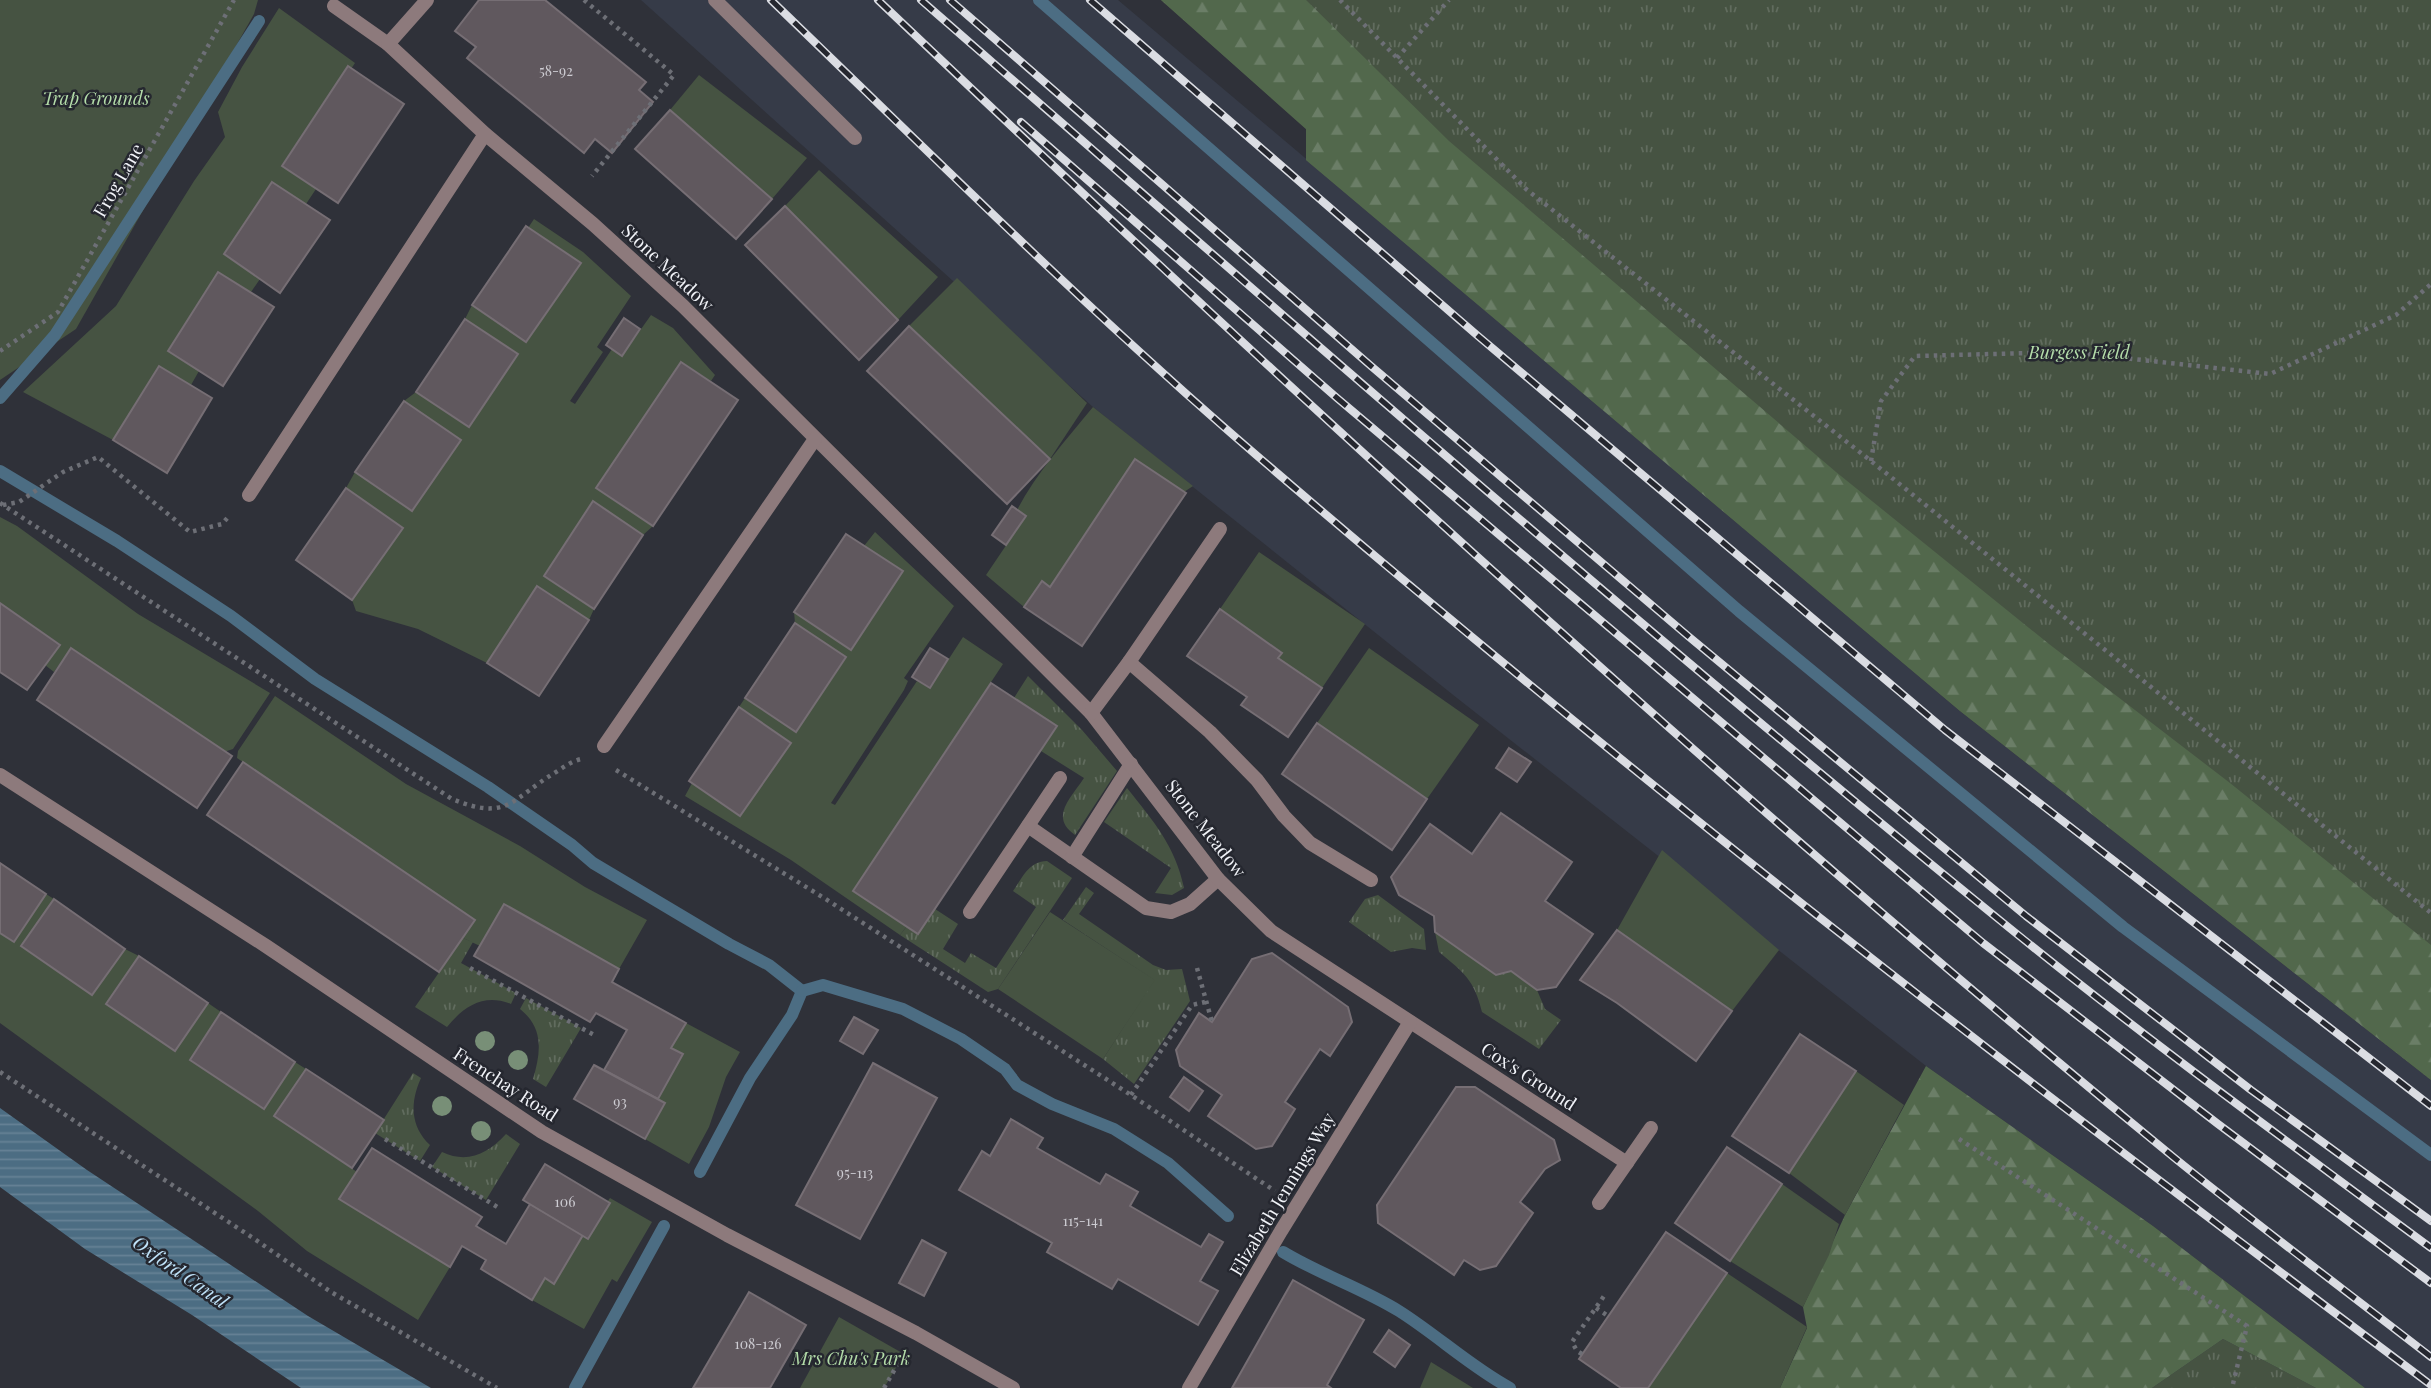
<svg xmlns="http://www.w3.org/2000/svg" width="2431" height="1388" font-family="'Playfair Display',serif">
	<defs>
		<pattern id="grass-tufts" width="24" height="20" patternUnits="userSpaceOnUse" patternTransform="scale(1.75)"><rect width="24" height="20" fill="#465342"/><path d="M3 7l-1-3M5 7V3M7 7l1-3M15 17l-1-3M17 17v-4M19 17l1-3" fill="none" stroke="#616c5e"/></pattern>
		<pattern id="forest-firs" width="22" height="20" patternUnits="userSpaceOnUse" patternTransform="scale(1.75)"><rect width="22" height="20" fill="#52684c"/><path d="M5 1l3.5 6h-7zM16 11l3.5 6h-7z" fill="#6b7e67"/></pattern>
		<pattern id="water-rules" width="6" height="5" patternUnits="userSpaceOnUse" patternTransform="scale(1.75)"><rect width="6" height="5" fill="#4c6d83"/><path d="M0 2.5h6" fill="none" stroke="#668295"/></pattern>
	</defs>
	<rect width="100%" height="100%" fill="#2f3139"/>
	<!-- built -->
	<polygon fill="#363b48" points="641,0 1118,0 1960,711 2431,1080 2431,1388 2365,1388 2153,1226 1926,1066 1457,698 1093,407"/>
	<!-- grass -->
	<g fill="url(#grass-tufts)">
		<polygon points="1161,0 2431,0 2431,1080 1960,711 1306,160 1306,129"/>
		<path d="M1028 676 1082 730 1117 771 1075 835C1049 817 1071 798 1084 778L1041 751 1057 726 1014 698Z"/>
		<path d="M1127 788C1153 821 1175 845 1184 888L1172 895 1155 893 1171 868 1104 822Z"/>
		<path d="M1047 861 1072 878 998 989 988 992 900 935 907 926 918 934 935 909 958 924 943 949 965 963 971 953 996 968 1036 907 1013 891C1023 877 1028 862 1047 861Z"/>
		<polygon points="1086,887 1094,893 1079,914 1153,965 1166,970 1182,969 1190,1001 1134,1084 1103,1059 1154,980 1063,920"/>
		<polygon points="1378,895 1424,929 1426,950 1412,948 1391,952 1349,922 1365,899"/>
		<path d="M1435 932 1496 975 1511 971 1537 990 1545 1009 1561 1020 1539 1049 1482 1012C1474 979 1464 973 1439 952Z"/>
		<path d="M463 938 473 942 461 963 516 993 511 1004C484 993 464 1006 447 1027L415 1007Z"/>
		<path d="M526 998 581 1028 546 1087 533 1079C541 1052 544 1028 520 1009Z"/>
		<path d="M413 1073 421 1078C410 1102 410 1126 430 1145L420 1161 375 1133Z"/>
		<path d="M506 1134 520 1144 486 1200 432 1167 442 1152C467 1164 488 1154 506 1134Z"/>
		<polygon points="2223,1339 2316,1388 2152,1388"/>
	</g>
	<!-- forest -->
	<g fill="url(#forest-firs)">
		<polygon points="1161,0 1306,0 1449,141 1836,472 2049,644 2230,783 2431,945 2431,1080 1960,711 1306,160 1306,129"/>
		<polygon points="1926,1066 2153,1226 2365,1388 2316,1388 2223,1339 2152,1388 1780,1388 1807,1328 1803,1307 1845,1215"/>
	</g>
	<!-- green -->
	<g fill="#465342">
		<polygon points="0,0 258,0 254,14 76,329 0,380"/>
		<polygon points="279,8 355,63 351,69 347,67 282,165 316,189 306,204 272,182 224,254 260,279 251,292 218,272 168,351 199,371 191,385 159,366 113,440 23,392 116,306 194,181 225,137 218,112 242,67"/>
		<polygon points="699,75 807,158 772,199 670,110"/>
		<polygon points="819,170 938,277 898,320 785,206"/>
		<polygon points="534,219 583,252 631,296 597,347 603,352 570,401 575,404 612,349 622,356 651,315 673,328 715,375 711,381 681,362 597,488 653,526 643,535 593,502 544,576 594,609 589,620 487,663 418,629 356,611 352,600 402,528 346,488 355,472 412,511 461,440 404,401 416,392 469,427 518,354 465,319 472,305 526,342 580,263 528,228"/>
		<polygon points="957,278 1087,403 1050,459 909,326"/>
		<path d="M1093 407 1193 486 1184 492 1135 460 1050 587 1042 581 1024 607 986 575 1026 516 1017 510C1037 472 1066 440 1093 407Z"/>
		<polygon points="0,517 17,526 138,614 270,693 233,749 224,752 71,648 54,672 45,665 60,644 0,603"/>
		<polygon points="875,532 954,606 904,678 908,681 904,690 831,803 835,805 917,681 930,688 963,637 1003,664 853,891 907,926 900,935 791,860 685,796 692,783 741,815 791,743 739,707 745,698 796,732 846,658 795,623 794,612 851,649 864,546"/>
		<polygon points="1259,552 1365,624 1322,688 1278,658 1282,652 1220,609"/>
		<polygon points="1369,648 1479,725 1427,799 1317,723"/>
		<polygon points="275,696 406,784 520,846 585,887 647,920 619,969 480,946 463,938 474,920 237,758 238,751"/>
		<polygon points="1662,850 1779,950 1732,1011 1617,930"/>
		<polygon points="46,894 54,899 21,946 92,995 125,949 139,956 106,1004 175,1050 208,1003 221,1012 191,1061 264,1109 295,1062 306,1069 274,1116 357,1172 340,1199 450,1267 418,1320 307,1251 258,1211 0,1023 0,933 14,942"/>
		<polygon points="1050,912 1155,980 1103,1059 998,989"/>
		<polygon points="686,1023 740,1052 726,1077 709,1127 689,1164 645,1139 665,1104 658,1099 683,1054 671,1048"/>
		<polygon points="1856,1071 1904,1105 1845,1215 1789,1173"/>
		<polygon points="1782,1184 1839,1224 1829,1255 1803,1307 1730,1261"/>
		<polygon points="610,1198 652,1222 617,1282 612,1279 584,1329 532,1300 545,1278 554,1284 583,1235"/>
		<polygon points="1727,1273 1807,1327 1780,1388 1648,1388"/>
		<polygon points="839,1317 904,1354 884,1388 800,1388"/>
		<polygon points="1431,1362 1473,1388 1420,1388"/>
	</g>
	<!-- water -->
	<polygon fill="url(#water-rules)" points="0,1108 87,1170 308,1316 431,1388 301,1388 192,1315 85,1249 0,1187"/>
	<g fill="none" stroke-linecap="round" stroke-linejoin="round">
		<!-- stream -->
		<g stroke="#4c6d83" stroke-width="12">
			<polyline points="1039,0 1739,611 2123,927 2431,1155"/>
			<polyline points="0,398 55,335 259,21"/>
			<polyline points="0,471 117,541 231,616 315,679 488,787 572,845 593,863 729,944 769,965 802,991 792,1015 750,1078 700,1172"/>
			<polyline points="802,991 823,985 903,1009 961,1039 1005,1069 1017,1085 1052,1104 1114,1129 1168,1163 1228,1216"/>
			<path d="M1283 1252C1321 1275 1362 1288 1399 1311 1437 1335 1471 1367 1510 1388"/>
			<polyline points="575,1388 664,1226"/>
		</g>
	</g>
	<!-- building -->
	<g fill="#60585e" stroke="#766e74" stroke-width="2">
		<polygon points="479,0 545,0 646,82 639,90 653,102 612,153 595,139 584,153 467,58 476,47 455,31"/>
		<polygon points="348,66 404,104 338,203 282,166"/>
		<polygon points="670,110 772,199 736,239 635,149"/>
		<polygon points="272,182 330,220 280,293 224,254"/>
		<polygon points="785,206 898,320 859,360 745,245"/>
		<polygon points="526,226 581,263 526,342 472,305"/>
		<polygon points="218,272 274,307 223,386 168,351"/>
		<polygon points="624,318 640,329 622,356 606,345"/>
		<polygon points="465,319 518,354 469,427 416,392"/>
		<polygon points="909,326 1050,459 1007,504 867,371"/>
		<polygon points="681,362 738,400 653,526 596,488"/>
		<polygon points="159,366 212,398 167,473 113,440"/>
		<polygon points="404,401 461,440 412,511 355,472"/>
		<polygon points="1135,459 1186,493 1082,646 1024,607 1042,581 1050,587"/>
		<polygon points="346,488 403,528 352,600 296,560"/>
		<polygon points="593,501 643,535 594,609 544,576"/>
		<polygon points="1012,506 1026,516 1006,545 992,535"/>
		<polygon points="846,534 903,571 851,650 794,612"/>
		<polygon points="537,586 589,620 539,696 487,663"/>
		<polygon points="0,603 60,645 27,690 0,672"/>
		<polygon points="1220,609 1282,653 1278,658 1322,688 1288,737 1241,705 1247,697 1187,656"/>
		<polygon points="795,623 846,657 796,732 745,698"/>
		<polygon points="71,648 232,756 197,808 37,700"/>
		<polygon points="930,648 948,659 930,688 912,677"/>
		<polygon points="991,683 1057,726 918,934 853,891"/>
		<polygon points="739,707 791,743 740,816 689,781"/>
		<polygon points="1317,723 1427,799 1392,850 1282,774"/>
		<polygon points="1509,748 1531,762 1517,782 1496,768"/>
		<polygon points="243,762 475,920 439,972 207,815"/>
		<polygon points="1501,813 1572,862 1545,901 1593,934 1556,987 1537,990 1511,971 1496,975 1435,932 1434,916 1399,895 1391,877 1430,824 1472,854"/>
		<polygon points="0,863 46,894 14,942 0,933"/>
		<polygon points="54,899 125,949 92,995 21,946"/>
		<polygon points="504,904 619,969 612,982 686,1023 671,1048 683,1054 658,1099 604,1070 627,1030 596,1013 590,1022 474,956"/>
		<polygon points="1617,930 1732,1011 1696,1061 1617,1003 1580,980"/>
		<polygon points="1272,953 1348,1007 1352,1022 1330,1056 1320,1049 1285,1102 1295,1109 1272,1146 1256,1149 1208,1116 1222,1095 1180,1066 1176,1050 1199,1013 1212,1022 1252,959"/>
		<polygon points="139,956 208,1003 175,1051 106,1004"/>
		<polygon points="221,1012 295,1062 264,1109 190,1060"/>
		<polygon points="854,1017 878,1030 863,1054 840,1041"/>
		<polygon points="1800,1034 1856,1071 1789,1173 1732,1136"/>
		<polygon points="873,1063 937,1098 860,1239 796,1205"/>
		<polygon points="594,1065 665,1103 645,1139 574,1099"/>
		<polygon points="306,1069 384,1120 352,1168 274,1116"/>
		<polygon points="1184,1077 1203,1091 1189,1111 1170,1097"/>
		<polygon points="1456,1087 1475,1087 1554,1140 1560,1160 1545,1169 1520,1202 1533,1213 1496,1266 1480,1270 1464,1260 1454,1275 1378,1223 1377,1205"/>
		<polygon points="1011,1119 1043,1138 1037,1148 1100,1184 1106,1174 1138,1192 1130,1206 1201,1247 1209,1234 1223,1242 1200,1281 1218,1291 1198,1325 1118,1279 1112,1289 1047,1252 1052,1243 959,1190 982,1151 990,1156"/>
		<polygon points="1727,1147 1782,1184 1730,1261 1675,1223"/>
		<polygon points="372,1148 482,1217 476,1226 506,1244 530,1204 583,1235 554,1284 545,1278 532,1300 481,1269 486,1260 462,1246 450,1267 339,1199"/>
		<polygon points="545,1164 610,1203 588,1239 523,1200"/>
		<polygon points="1666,1232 1727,1273 1648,1388 1621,1388 1579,1359"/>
		<polygon points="922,1240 946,1253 924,1296 899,1283"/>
		<polygon points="1293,1280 1364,1320 1327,1385 1331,1388 1232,1388"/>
		<polygon points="749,1292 806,1325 770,1388 693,1388"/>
		<polygon points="1389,1330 1410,1345 1395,1367 1374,1352"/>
	</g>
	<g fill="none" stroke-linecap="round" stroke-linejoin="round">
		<!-- path -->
		<g stroke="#6d6f76" stroke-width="4.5" stroke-dasharray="3.5 5" stroke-linecap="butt">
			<polyline points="584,0 674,75 592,176"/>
			<polyline points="1340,0 1526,189 1871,461 2431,913"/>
			<polyline points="1397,58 1449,0"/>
			<polyline points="0,351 58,312 234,0"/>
			<polyline points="1871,461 1881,401 1915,356 2069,352 2270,374 2396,315 2431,284"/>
			<path d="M0 503 452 799C508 822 511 799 556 772 564 767 572 761 581 759"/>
			<polyline points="3,505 19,502 63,472 98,457 190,532 222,524 230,515"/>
			<polyline points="616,770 824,898 1131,1095 1275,1191"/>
			<polyline points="470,968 596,1036"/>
			<polyline points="1197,968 1212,1022"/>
			<polyline points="0,1072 253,1238 331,1292 497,1388"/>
			<polyline points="1131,1095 1192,1005 1205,1002"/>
			<polyline points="385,1139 499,1208"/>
			<polyline points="1959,1139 2247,1326 2232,1388"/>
			<polyline points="1596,1308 1608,1316"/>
			<polyline points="1582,1354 1577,1351 1572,1342 1604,1296"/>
			<polyline points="884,1388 903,1355"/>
		</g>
		<!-- lane -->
		<g stroke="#8d7a7c" stroke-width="14">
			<polyline points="715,0 855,138"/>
			<polyline points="1129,662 1210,732 1257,780 1284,816 1310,843 1371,880"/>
			<polyline points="1028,826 1146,908 1171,912 1190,904 1218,879"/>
			<polyline points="1072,857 1131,764"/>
			<polyline points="970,912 1060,778"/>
		</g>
		<!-- street -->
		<g stroke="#8d7a7c" stroke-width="14">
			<polyline points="334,6 388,44 485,134 593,224 683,306 1091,713 1218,879 1271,931 1627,1163"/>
			<polyline points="388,44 427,0"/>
			<polyline points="249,495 485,134"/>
			<polyline points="1091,713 1129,662 1220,529"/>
			<polyline points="604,746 815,439"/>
			<polyline points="0,775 266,946 542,1132 727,1235 916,1333 1013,1388"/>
			<polyline points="1599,1203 1651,1128"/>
			<polyline points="1189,1388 1281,1231 1410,1022"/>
		</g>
		<!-- rail casing -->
		<g stroke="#dbdde3" stroke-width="8">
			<g id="rail">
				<path d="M771 0C930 153 1087 310 1255 454 1634 780 2031 1086 2431 1385"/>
				<path d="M878 0C1299 400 1727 792 2177 1160 2260 1227 2346 1291 2431 1357"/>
				<path d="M921 0C1280 313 1638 627 2007 926 2145 1038 2289 1143 2431 1248"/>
				<polyline points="950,0 1371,366 1688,636 2026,916 2251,1090 2431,1221"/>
				<polyline points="1090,0 1478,336 1945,730 2431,1106"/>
				<polyline points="1021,122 1337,398 1983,943 2218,1124 2431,1283"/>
			</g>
		</g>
		<!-- rail -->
		<use href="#rail" stroke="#25272f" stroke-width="5" stroke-dasharray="16" stroke-linecap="butt"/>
	</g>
	<!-- trees -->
	<g fill="#788f77">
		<circle cx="485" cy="1041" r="10"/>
		<circle cx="518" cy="1060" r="10"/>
		<circle cx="442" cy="1106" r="10"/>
		<circle cx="481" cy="1131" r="10"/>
	</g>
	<g text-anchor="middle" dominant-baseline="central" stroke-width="5" stroke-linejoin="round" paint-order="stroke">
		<!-- number labels -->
		<g font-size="14" fill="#cdccd2">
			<text x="556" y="70">58-92</text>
			<text x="620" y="1101">93</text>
			<text x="855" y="1172">95-113</text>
			<text x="565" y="1201">106</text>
			<text x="1083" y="1220">115-141</text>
			<text x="758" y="1343">108-126</text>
		</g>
		<!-- park labels -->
		<g font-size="18" font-style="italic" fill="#b3dca9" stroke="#25272f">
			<text x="96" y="98">Trap Grounds</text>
			<text x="2079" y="352">Burgess Field</text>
			<text x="851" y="1358">Mrs Chu's Park</text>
		</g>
		<!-- street labels -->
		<g font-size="18" fill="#f1f3f8" stroke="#25272f">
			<text transform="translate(118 180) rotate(-60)">Frog Lane</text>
			<text transform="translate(668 267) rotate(43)">Stone Meadow</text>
			<text transform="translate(1206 828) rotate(52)">Stone Meadow</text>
			<text transform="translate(1529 1076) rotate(33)">Cox's Ground</text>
			<text transform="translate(506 1084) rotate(33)">Frenchay Road</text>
			<text transform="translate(1282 1194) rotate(-59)">Elizabeth Jennings Way</text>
		</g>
		<!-- water labels -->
		<g font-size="19" font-style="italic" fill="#bfe2f9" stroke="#25272f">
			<text transform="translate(181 1271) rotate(35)">Oxford Canal</text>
		</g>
	</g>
</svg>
